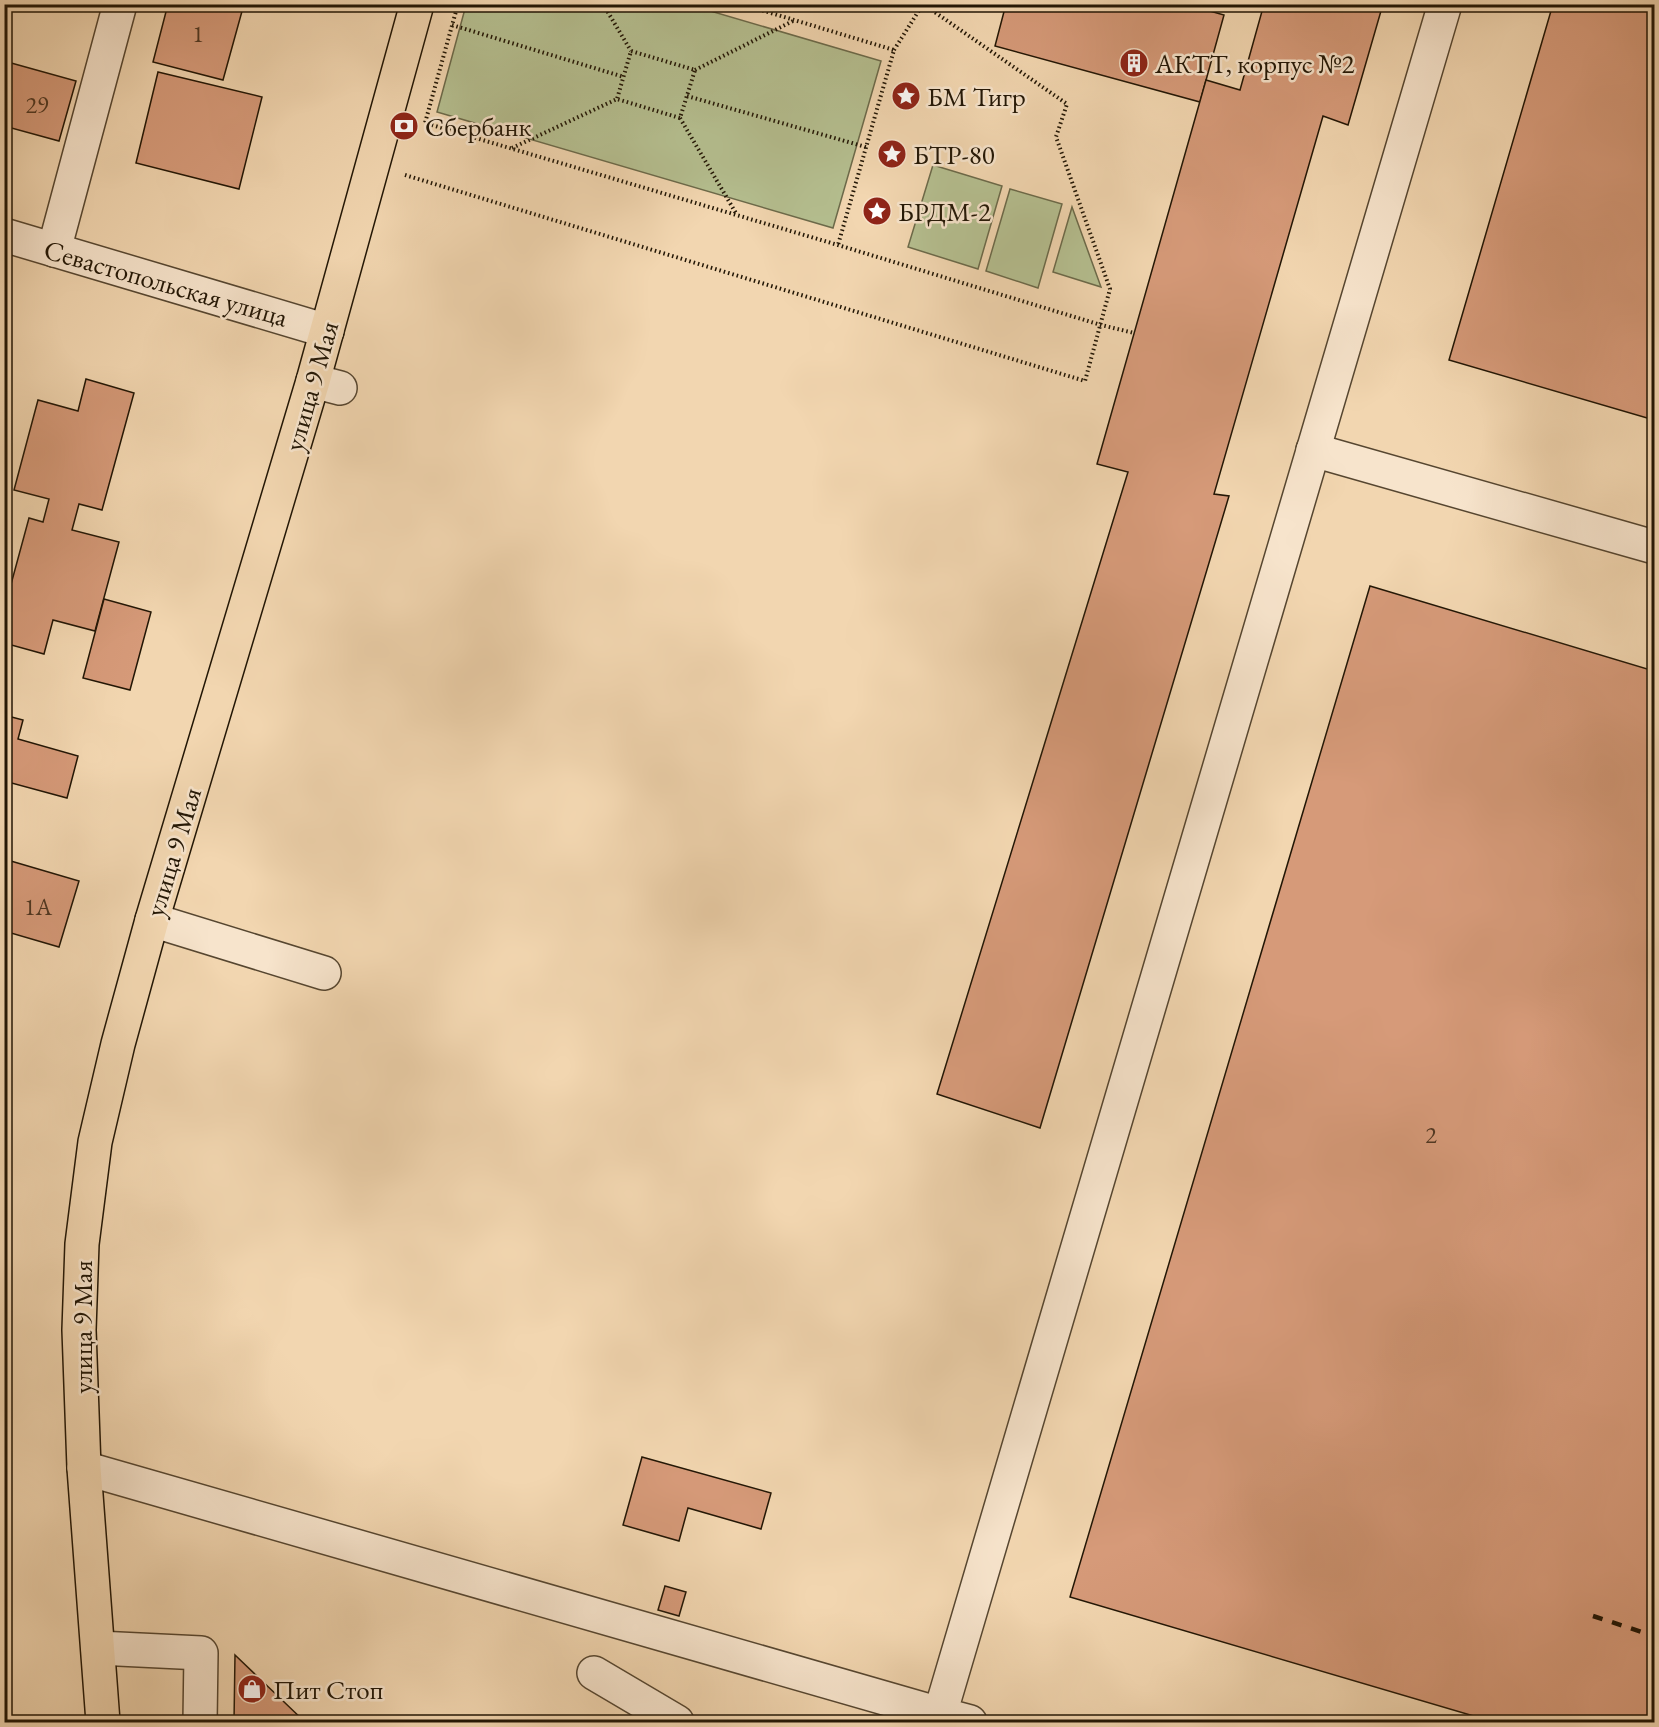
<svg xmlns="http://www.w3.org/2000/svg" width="1659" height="1727" font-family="'EB Garamond',serif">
	<rect width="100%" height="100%" fill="#f2d6b0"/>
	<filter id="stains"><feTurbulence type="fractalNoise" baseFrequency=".00333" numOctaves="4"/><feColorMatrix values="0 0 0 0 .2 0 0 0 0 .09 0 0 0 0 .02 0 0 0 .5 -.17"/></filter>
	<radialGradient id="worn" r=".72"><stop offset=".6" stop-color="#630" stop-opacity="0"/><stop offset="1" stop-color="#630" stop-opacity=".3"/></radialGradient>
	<!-- green -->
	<g fill="#b5bf90" stroke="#6c6a4a" stroke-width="1.5">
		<polygon points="466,5 690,5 881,61 833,228 437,112"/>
		<polygon points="933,165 1002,186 978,269 908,247"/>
		<polygon points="1010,189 1062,204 1038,288 986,271"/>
		<polygon points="1072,207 1101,287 1053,272"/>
	</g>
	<!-- building -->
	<g fill="#d69a79" stroke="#221605" stroke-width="1.5">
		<polygon points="168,4 244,4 223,80 153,62"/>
		<polygon points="1006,4 1185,4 1224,15 1200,102 995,46"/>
		<polygon points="1264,4 1383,4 1348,125 1323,116 1214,494 1229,496 1040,1128 937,1094 1128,472 1097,464 1206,80 1240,90"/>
		<polygon points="1553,4 1654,4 1654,420 1449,360"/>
		<polygon points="4,61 76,81 59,141 4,126"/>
		<polygon points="158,72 262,97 239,189 136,163"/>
		<polygon points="86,379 134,393 102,510 79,504 72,530 119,542 95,631 53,620 44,654 4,643 4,610 29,518 43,522 49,499 14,490 38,400 78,411"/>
		<polygon points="1370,586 1654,671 1654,1722 1494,1722 1070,1597"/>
		<polygon points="104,599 151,612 130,690 83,678"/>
		<polygon points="4,715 23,720 18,739 78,756 67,798 4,781"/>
		<polygon points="4,859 79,881 59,947 4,931"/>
		<polygon points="642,1457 771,1493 761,1529 688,1508 679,1541 623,1525"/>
		<polygon points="665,1586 686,1592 679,1616 658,1610"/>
		<polygon points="235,1655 305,1722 234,1722"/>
	</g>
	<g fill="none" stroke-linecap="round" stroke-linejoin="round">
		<!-- minor casing -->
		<g stroke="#564630" stroke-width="36">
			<g id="minor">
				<polyline points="4,235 327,331"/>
				<polyline points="54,250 120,4"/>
				<polyline points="313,381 340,388"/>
				<polyline points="1313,450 1654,547"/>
				<polyline points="152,920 324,973"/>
				<polyline points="84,1468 940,1714"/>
				<polyline points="98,1648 201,1653 200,1722"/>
				<polyline points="594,1673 677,1722"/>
				<polyline points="970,1722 940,1714 1445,4"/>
			</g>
		</g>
		<!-- major casing -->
		<g stroke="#221605" stroke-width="36">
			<polyline id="major" points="103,1722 84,1468 79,1330 82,1244 95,1142 118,1044 152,920 313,381 417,4"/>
		</g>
		<!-- path -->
		<g stroke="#221605" stroke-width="4" stroke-dasharray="1.5 3" stroke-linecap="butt">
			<polyline points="458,4 425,123 838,245 1101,325 1134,333"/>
			<polyline points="603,4 631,51"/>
			<polyline points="741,4 894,50 838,245"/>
			<polyline points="452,25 624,77"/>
			<polyline points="894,50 923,4"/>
			<polyline points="695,70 793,21"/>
			<polyline points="687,96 866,147"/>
			<polyline points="680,118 737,215"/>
			<polyline points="512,148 617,99 680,118 695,70 631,51 617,99"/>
			<polyline points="405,175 1085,381 1110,289 1056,137 1067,104 923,4"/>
		</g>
		<!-- minor -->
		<use href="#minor" stroke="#f7e4cc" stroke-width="33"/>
		<!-- major -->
		<use href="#major" stroke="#f2d6b0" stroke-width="33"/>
		<!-- rail -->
		<polyline stroke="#221605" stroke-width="4.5" stroke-dasharray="10 10" stroke-linecap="butt" points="1593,1616 1654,1636"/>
	</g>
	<!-- icons -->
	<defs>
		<g id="building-disc" transform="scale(1.5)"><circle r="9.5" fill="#8f2418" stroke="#f7e4cc"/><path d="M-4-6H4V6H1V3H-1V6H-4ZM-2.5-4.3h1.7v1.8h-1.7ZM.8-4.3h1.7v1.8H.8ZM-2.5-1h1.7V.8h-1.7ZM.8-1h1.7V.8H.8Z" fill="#fff"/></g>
		<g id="sight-disc" transform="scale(1.5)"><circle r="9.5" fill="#8f2418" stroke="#f7e4cc"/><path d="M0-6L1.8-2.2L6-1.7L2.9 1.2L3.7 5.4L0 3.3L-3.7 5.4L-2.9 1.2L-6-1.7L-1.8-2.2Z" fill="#fff"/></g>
		<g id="bank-disc" transform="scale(1.5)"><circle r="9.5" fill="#8f2418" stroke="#f7e4cc"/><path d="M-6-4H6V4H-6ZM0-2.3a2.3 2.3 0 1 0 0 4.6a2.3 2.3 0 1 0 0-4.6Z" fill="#fff"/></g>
		<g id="shop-disc" transform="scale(1.5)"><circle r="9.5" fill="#8f2418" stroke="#f7e4cc"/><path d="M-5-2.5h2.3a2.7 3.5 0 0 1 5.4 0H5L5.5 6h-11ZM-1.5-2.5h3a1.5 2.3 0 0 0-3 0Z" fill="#fff"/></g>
	</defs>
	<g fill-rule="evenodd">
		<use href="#building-disc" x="1134" y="63"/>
		<use href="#sight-disc" x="906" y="96"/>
		<use href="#bank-disc" x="404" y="126"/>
		<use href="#sight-disc" x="892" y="154"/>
		<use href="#sight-disc" x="877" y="211"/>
		<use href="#shop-disc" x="252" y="1689"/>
	</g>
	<g text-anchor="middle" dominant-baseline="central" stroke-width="5" stroke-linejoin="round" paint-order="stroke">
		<!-- number labels -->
		<g font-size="24" fill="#4f3722">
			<text x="198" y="33">1</text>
			<text x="37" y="104">29</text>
			<text x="38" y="906">1А</text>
			<text x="1431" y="1134">2</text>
		</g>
		<!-- poi labels -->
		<g font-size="27" fill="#221605" stroke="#f7e4cc" text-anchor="start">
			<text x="1155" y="63">АКТТ, корпус №2</text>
			<text x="927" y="96">БМ Тигр</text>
			<text x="425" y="126">Сбербанк</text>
			<text x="913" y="154">БТР-80</text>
			<text x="898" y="211">БРДМ-2</text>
			<text x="273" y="1689">Пит Стоп</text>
		</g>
		<!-- street labels -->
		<g font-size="27" fill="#221605" stroke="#f7e4cc">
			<text transform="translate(166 283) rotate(16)">Севастопольская улица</text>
			<text transform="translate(311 386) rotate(-74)">улица 9 Мая</text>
			<text transform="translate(173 852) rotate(-73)">улица 9 Мая</text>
			<text transform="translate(82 1327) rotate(-90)">улица 9 Мая</text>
		</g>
	</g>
	<!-- margin -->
	<rect width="1659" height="1727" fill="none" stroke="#f2d6b0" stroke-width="24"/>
	<rect x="6" y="6" width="1647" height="1715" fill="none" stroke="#221605" stroke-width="3"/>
	<rect x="12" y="12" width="1635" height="1703" fill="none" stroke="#221605" stroke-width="1.5"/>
	<rect width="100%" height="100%" filter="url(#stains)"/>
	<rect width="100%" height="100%" fill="url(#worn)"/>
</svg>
